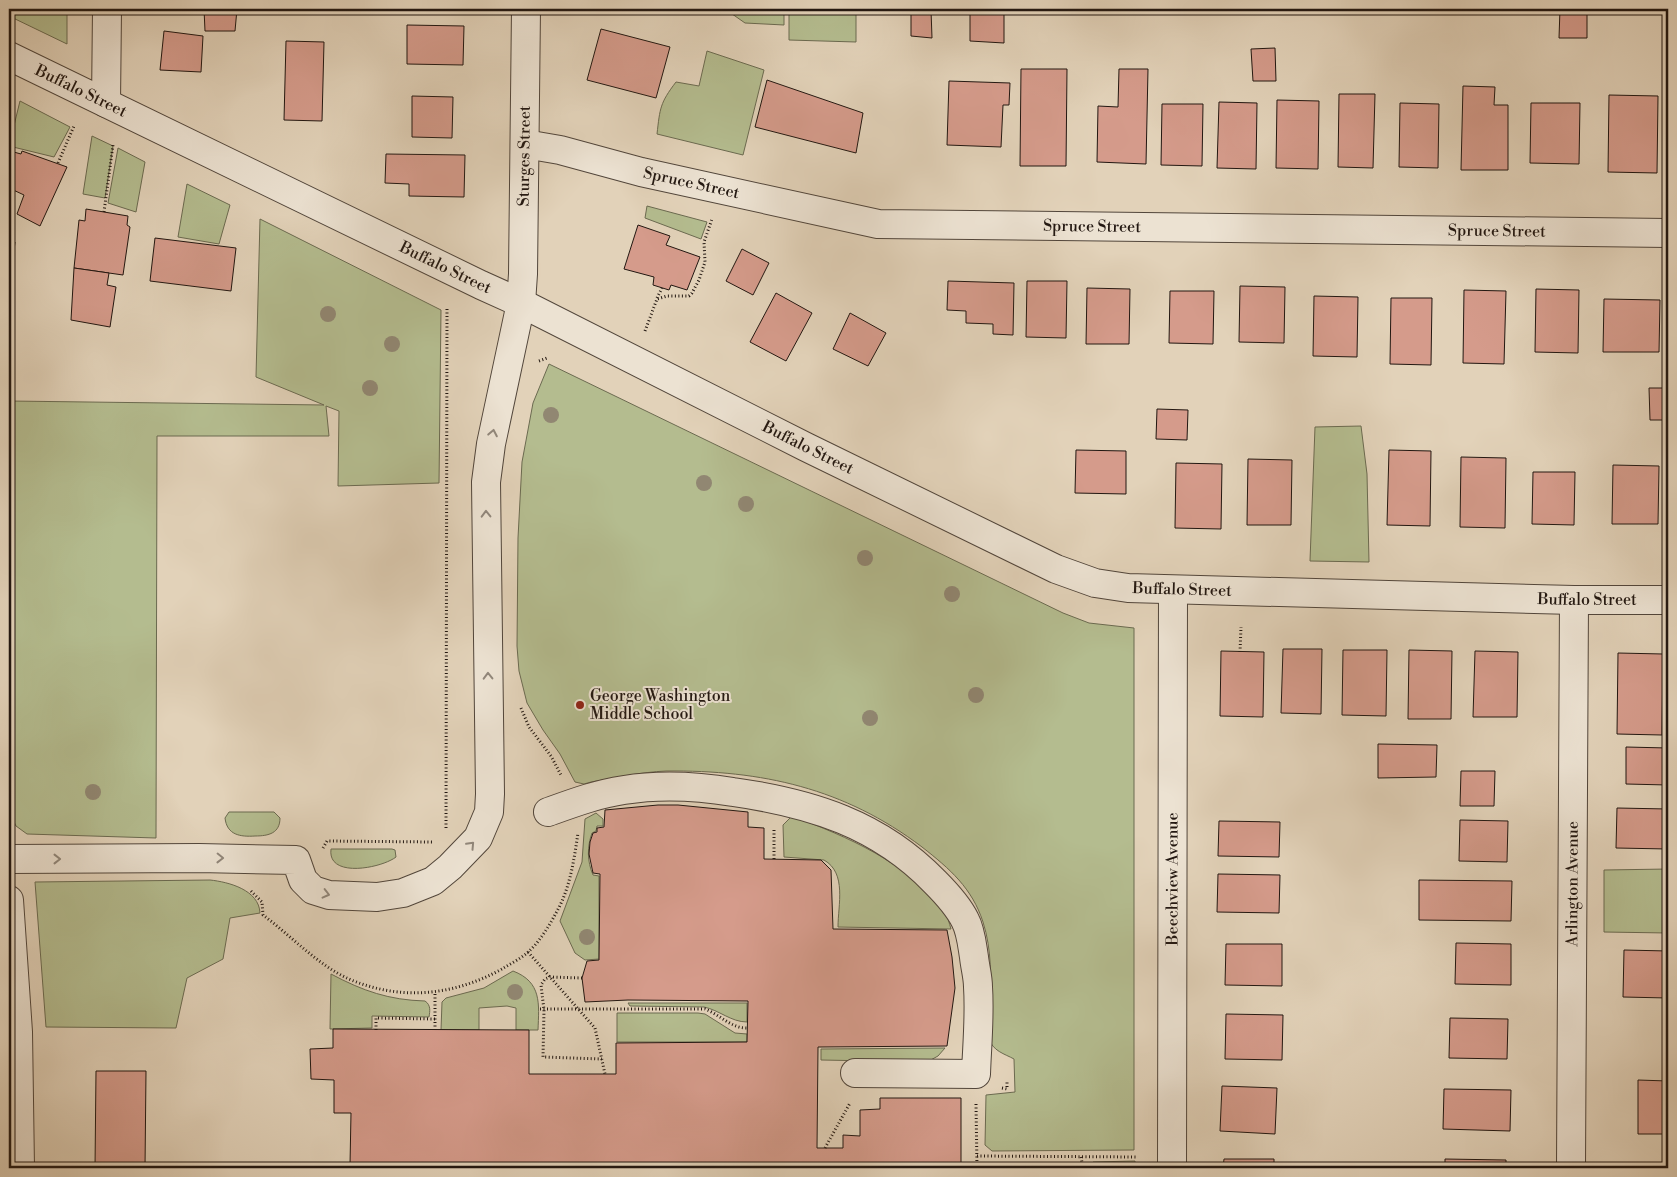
<svg xmlns="http://www.w3.org/2000/svg" width="1677" height="1177" font-family="'Libre Bodoni',serif">
	<rect width="100%" height="100%" fill="#e2d2b9"/>
	<filter id="stains"><feTurbulence type="fractalNoise" baseFrequency=".004" numOctaves="4"/><feColorMatrix values="0 0 0 0 .2 0 0 0 0 .09 0 0 0 0 .02 0 0 0 .5 -.17"/></filter>
	<radialGradient id="worn" r=".72"><stop offset=".6" stop-color="#630" stop-opacity="0"/><stop offset="1" stop-color="#630" stop-opacity=".3"/></radialGradient>
	<!-- green -->
	<g fill="#b4bc8f" stroke="#6b6a50">
		<polygon points="9,9 67,9 67,44 9,16"/>
		<polygon points="725,9 784,9 784,25 745,23"/>
		<polygon points="789,9 856,9 856,42 789,40"/>
		<path d="M707 51 764 70 743 155 657 134C660 108 660 103 676 82L699 86Z"/>
		<polygon points="20,101 70,127 54,157 9,146"/>
		<polygon points="92,136 113,146 105,198 83,194"/>
		<polygon points="118,148 145,162 136,212 108,203"/>
		<polygon points="187,184 230,205 219,244 178,237"/>
		<polygon points="647,206 707,222 701,239 645,218"/>
		<polygon points="260,219 441,310 439,483 338,486 339,411 326,406 329,436 157,436 156,838 27,834 16,826 9,812 9,401 324,405 256,377"/>
		<path d="M549 364 1063 613 1089 623 1134 628V1150L992 1151 985 1145 986 1095 1015 1092 1014 1059C1005 1054 992 1051 989 1038 987 1030 990 1017 990 1008 991 979 992 950 983 922 972 888 950 869 922 847 844 788 762 770 666 771 641 772 615 778 591 782L584 784 575 782 560 754 543 730 527 703 519 671 517 646 518 538 522 462 533 403Z"/>
		<polygon points="1361,426 1367,474 1369,562 1310,561 1315,427"/>
		<path d="M229 812H274L280 818C280 833 269 836 255 836 240 837 227 835 225 818Z"/>
		<path d="M596 813 603 819V826H597L596 831 592 833C587 847 587 861 593 875L599 876V959L585 960 575 953 560 921 582 862 585 819Z"/>
		<path d="M792 816C848 837 907 862 944 911 948 916 949 923 951 929L838 927C838 905 847 873 824 860L784 857 783 825Z"/>
		<path d="M331 849H392L395 850 396 857C382 868 327 879 331 849Z"/>
		<polygon points="1668,869 1668,933 1604,932 1604,870"/>
		<path d="M210 880C229 882 259 890 260 913L230 918 223 959 187 978 176 1028 46 1027 35 882Z"/>
		<path d="M513 971C542 982 539 1004 538 1030H516V1008L507 1006 479 1008V1030H441L442 1002 446 998 484 988Z"/>
		<path d="M331 974C363 991 389 1000 425 1001 431 1005 430 1011 429 1017L372 1016V1028L330 1029Z"/>
		<path d="M628 1003H747V1022C731 1022 719 1010 704 1007L630 1006Z"/>
		<polygon points="617,1013 698,1013 705,1014 735,1033 747,1034 747,1042 617,1042"/>
		<polygon points="945,1048 938,1056 927,1062 821,1060 821,1049"/>
		<polygon points="1135,1161 1135,1168 1089,1168 1093,1162"/>
		<polygon points="983,1163 1071,1164 1072,1168 983,1168"/>
	</g>
	<!-- building -->
	<g fill="#d59b8b" stroke="#221711">
		<polygon points="204,9 237,9 235,31 205,31"/>
		<polygon points="911,9 931,10 932,38 911,36"/>
		<polygon points="970,9 1004,10 1004,43 970,41"/>
		<polygon points="1560,9 1587,9 1587,38 1559,38"/>
		<polygon points="1600,9 1625,9 1625,14 1600,13"/>
		<polygon points="407,25 464,26 463,65 407,64"/>
		<polygon points="601,29 670,47 656,98 587,80"/>
		<polygon points="164,31 203,36 201,72 160,70"/>
		<polygon points="286,41 324,42 322,121 284,120"/>
		<polygon points="1275,48 1276,81 1253,81 1251,49"/>
		<polygon points="1021,69 1067,69 1066,166 1020,166"/>
		<polygon points="1119,69 1148,69 1146,164 1097,162 1098,106 1118,107"/>
		<polygon points="767,80 863,113 856,153 755,127"/>
		<polygon points="949,81 1010,83 1009,105 1003,105 1001,147 947,145"/>
		<polygon points="1463,86 1495,87 1494,105 1508,105 1508,170 1461,170"/>
		<polygon points="1339,94 1375,94 1373,168 1338,167"/>
		<polygon points="1609,95 1658,96 1657,173 1608,172"/>
		<polygon points="412,96 453,97 452,138 412,137"/>
		<polygon points="1277,100 1319,101 1318,169 1276,168"/>
		<polygon points="1219,102 1257,103 1256,169 1217,168"/>
		<polygon points="1400,103 1439,104 1438,168 1399,167"/>
		<polygon points="1531,103 1580,103 1579,164 1530,163"/>
		<polygon points="1162,104 1203,104 1202,166 1161,165"/>
		<polygon points="10,151 21,154 22,151 67,167 40,226 17,214 24,195 9,188 9,181 14,168 9,166"/>
		<polygon points="386,154 465,155 464,197 409,196 409,184 385,183"/>
		<polygon points="86,209 128,216 127,225 130,227 123,275 74,268 79,220 85,221"/>
		<polygon points="638,225 670,236 666,245 700,257 687,290 671,285 669,290 653,285 654,277 624,269"/>
		<polygon points="155,238 236,248 231,291 150,281"/>
		<polygon points="9,240 15,242 11,275 9,274"/>
		<polygon points="742,249 769,263 753,295 726,281"/>
		<polygon points="74,268 109,273 107,285 116,287 110,327 71,320"/>
		<polygon points="948,281 1014,283 1013,335 993,334 993,324 966,323 966,311 947,310"/>
		<polygon points="1027,281 1067,281 1066,338 1026,337"/>
		<polygon points="1240,286 1285,287 1284,343 1239,342"/>
		<polygon points="1087,288 1130,289 1129,344 1086,344"/>
		<polygon points="1536,289 1579,290 1578,353 1535,352"/>
		<polygon points="1464,290 1506,291 1504,364 1463,363"/>
		<polygon points="1170,291 1214,291 1213,344 1169,343"/>
		<polygon points="776,293 812,313 786,361 750,342"/>
		<polygon points="1314,296 1358,297 1357,357 1313,356"/>
		<polygon points="1391,298 1432,298 1431,365 1390,364"/>
		<polygon points="1604,299 1660,300 1659,352 1603,352"/>
		<polygon points="850,313 886,333 868,366 833,349"/>
		<polygon points="1649,388 1668,388 1668,420 1650,420"/>
		<polygon points="1157,409 1188,410 1187,440 1156,439"/>
		<polygon points="1076,450 1126,451 1126,494 1075,493"/>
		<polygon points="1389,450 1431,451 1430,526 1387,525"/>
		<polygon points="1461,457 1506,458 1505,528 1460,527"/>
		<polygon points="1248,459 1292,460 1291,525 1247,525"/>
		<polygon points="1176,463 1222,464 1221,529 1175,528"/>
		<polygon points="1613,465 1659,466 1658,524 1612,524"/>
		<polygon points="1533,472 1575,472 1574,525 1532,524"/>
		<polygon points="1283,649 1322,649 1321,714 1281,713"/>
		<polygon points="1343,650 1387,650 1386,716 1342,715"/>
		<polygon points="1409,650 1452,651 1451,719 1408,719"/>
		<polygon points="1221,651 1264,652 1263,717 1220,716"/>
		<polygon points="1475,651 1518,652 1517,717 1473,717"/>
		<polygon points="1618,653 1663,654 1662,735 1617,734"/>
		<polygon points="1378,744 1437,745 1436,777 1378,778"/>
		<polygon points="1626,747 1668,748 1668,785 1626,784"/>
		<polygon points="1461,771 1495,771 1494,806 1460,806"/>
		<polygon points="658,805 678,805 748,812 748,827 764,828 764,859 821,860 831,870 833,929 947,930 952,957 955,988 947,1046 818,1047 817,1148 843,1148 843,1135 860,1136 860,1110 880,1109 880,1098 961,1098 961,1168 369,1168 369,1165 350,1165 351,1113 334,1113 334,1080 311,1079 310,1049 333,1048 333,1029 529,1030 529,1074 616,1074 616,1043 747,1042 748,1001 628,1000 585,1002 582,978 587,961 599,960 600,874 593,873 589,854 590,842 593,833 597,832 597,828 604,827 605,810"/>
		<polygon points="1617,808 1668,809 1668,849 1616,848"/>
		<polygon points="1460,820 1508,821 1507,862 1459,861"/>
		<polygon points="1219,821 1280,822 1279,857 1218,856"/>
		<polygon points="1218,874 1280,875 1279,913 1217,912"/>
		<polygon points="1419,880 1512,881 1511,921 1419,920"/>
		<polygon points="1456,943 1511,944 1511,985 1455,984"/>
		<polygon points="1226,944 1282,944 1282,986 1225,985"/>
		<polygon points="1624,950 1668,951 1668,998 1623,997"/>
		<polygon points="1226,1014 1283,1015 1282,1060 1225,1059"/>
		<polygon points="1450,1018 1508,1019 1507,1059 1449,1058"/>
		<polygon points="96,1071 146,1071 145,1168 95,1168"/>
		<polygon points="1638,1080 1668,1081 1668,1134 1638,1134"/>
		<polygon points="1222,1086 1277,1088 1275,1134 1220,1131"/>
		<polygon points="1444,1089 1511,1090 1510,1131 1443,1129"/>
		<polygon points="1224,1159 1274,1159 1274,1168 1223,1168"/>
		<polygon points="1445,1159 1506,1160 1506,1168 1445,1168"/>
	</g>
	<g fill="none" stroke-linecap="round" stroke-linejoin="round">
		<!-- minor casing -->
		<g stroke="#52463b" stroke-width="30">
			<g id="minor">
				<path id="s1" d="M9 56 481 285 521 303 806 447 1056 569 1095 583 1128 588 1164 589 1574 600H1668"/>
				<polyline points="106,103 107,9"/>
				<path id="s2" d="M525 144 560 150 641 172 878 224 1668 233"/>
				<path d="M548 812C573 803 597 794 624 790 660 784 697 786 733 792 811 803 879 824 935 882 946 893 958 906 965 920 971 931 972 945 974 957 975 967 978 977 978 987 980 1016 977 1045 976 1074L855 1073"/>
				<path id="s3" d="M9 859 199 858 296 860 303 880 313 890 329 895 377 897 403 893 433 881 450 867 478 838 489 812 490 794 486 482 491 444 521 303 523 274 526 9"/>
				<polyline points="9,900 18,1032 20,1168"/>
				<path id="s4" d="M1172 1168 1173 590"/>
				<path id="s5" d="M1571 1168 1574 600"/>
			</g>
		</g>
		<!-- path -->
		<g stroke="#221711" stroke-width="3" stroke-dasharray="1 2.5" stroke-linecap="butt">
			<polyline points="58,163 74,126"/>
			<polyline points="104,212 113,145"/>
			<polyline points="657,298 662,288"/>
			<polyline points="645,331 657,299 667,296 689,296 692,293 699,280 705,262 704,242 712,219"/>
			<polyline points="539,361 547,358"/>
			<polyline points="1240,652 1241,627"/>
			<polyline points="521,708 529,727 551,756 561,775"/>
			<polyline points="446,828 447,309"/>
			<polyline points="774,830 774,859"/>
			<polyline points="323,848 327,841 433,842"/>
			<path d="M251 891 262 902 263 915C290 935 319 966 349 979 400 1001 453 996 502 969 510 964 520 959 527 953 539 943 549 926 556 913 570 889 574 860 578 833"/>
			<polyline points="528,952 595,1028 605,1074"/>
			<polyline points="582,978 550,977 545,979 541,985 544,1010 543,1057 602,1059"/>
			<path d="M540 1009H705C719 1014 732 1029 748 1028"/>
			<polyline points="376,1030 376,1018 435,1019"/>
			<polyline points="435,1030 435,992"/>
			<polyline points="1002,1088 1007,1089 1007,1080"/>
			<polyline points="976,1104 977,1168"/>
			<polyline points="825,1148 850,1103"/>
			<polyline points="977,1156 1138,1157"/>
			<polyline points="1081,1157 1083,1168"/>
		</g>
		<!-- minor -->
		<use href="#minor" stroke="#ece2d2" stroke-width="28"/>
	</g>
	<!-- trees -->
	<g fill="#918772">
		<circle cx="328" cy="314" r="8"/>
		<circle cx="392" cy="344" r="8"/>
		<circle cx="370" cy="388" r="8"/>
		<circle cx="551" cy="415" r="8"/>
		<circle cx="704" cy="483" r="8"/>
		<circle cx="746" cy="504" r="8"/>
		<circle cx="865" cy="558" r="8"/>
		<circle cx="952" cy="594" r="8"/>
		<circle cx="976" cy="695" r="8"/>
		<circle cx="870" cy="718" r="8"/>
		<circle cx="93" cy="792" r="8"/>
		<circle cx="587" cy="937" r="8"/>
		<circle cx="515" cy="992" r="8"/>
	</g>
	<!-- one-way arrows -->
	<defs><path id="oneway-chevron" d="M-2-3.5L2.5 0L-2 3.5" fill="none" stroke-width="1.6" stroke-linecap="round" stroke-linejoin="round" transform="scale(1.25)"/></defs>
	<g stroke="#91877b">
		<use href="#oneway-chevron" transform="translate(493 433) rotate(-79)"/>
		<use href="#oneway-chevron" transform="translate(486 514) rotate(-91)"/>
		<use href="#oneway-chevron" transform="translate(488 676) rotate(-91)"/>
		<use href="#oneway-chevron" transform="translate(471 845) rotate(-47)"/>
		<use href="#oneway-chevron" transform="translate(220 858) rotate(1)"/>
		<use href="#oneway-chevron" transform="translate(57 859)"/>
		<use href="#oneway-chevron" transform="translate(326 894) rotate(14)"/>
	</g>
	<!-- markers -->
	<circle fill="#8f2418" stroke="#ece2d2" stroke-width="2" cx="580" cy="705" r="5"/>
	<g text-anchor="middle" dominant-baseline="central" stroke-width="4" stroke-linejoin="round" paint-order="stroke">
		<!-- street labels -->
		<g font-size="16" fill="#221711" stroke="#ece2d2">
			<text stroke="none"><textPath href="#s1" startOffset="80">Buffalo Street</textPath></text>
			<text stroke="none"><textPath href="#s3" startOffset="1196">Sturges Street</textPath></text>
			<text stroke="none"><textPath href="#s2" startOffset="171">Spruce Street</textPath></text>
			<text stroke="none"><textPath href="#s2" startOffset="576">Spruce Street</textPath></text>
			<text stroke="none"><textPath href="#s2" startOffset="981">Spruce Street</textPath></text>
			<text stroke="none"><textPath href="#s1" startOffset="485">Buffalo Street</textPath></text>
			<text stroke="none"><textPath href="#s1" startOffset="890">Buffalo Street</textPath></text>
			<text stroke="none"><textPath href="#s1" startOffset="1295">Buffalo Street</textPath></text>
			<text stroke="none"><textPath href="#s1" startOffset="1700">Buffalo Street</textPath></text>
			<text stroke="none"><textPath href="#s4" startOffset="289">Beechview Avenue</textPath></text>
			<text stroke="none"><textPath href="#s5" startOffset="284">Arlington Avenue</textPath></text>
		</g>
		<!-- poi labels -->
		<g font-size="16" fill="#221711" stroke="#ece2d2" text-anchor="start">
			<text x="590" y="696">George Washington<tspan x="590" dy="18">Middle School</tspan></text>
		</g>
	</g>
	<!-- margin -->
	<rect width="1677" height="1177" fill="none" stroke="#e2d2b9" stroke-width="30"/>
	<rect x="10" y="10" width="1657" height="1157" fill="none" stroke="#221711" stroke-width="2.5"/>
	<rect x="15" y="15" width="1647" height="1147" fill="none" stroke="#221711"/>
	<rect width="100%" height="100%" filter="url(#stains)"/>
	<rect width="100%" height="100%" fill="url(#worn)"/>
</svg>
